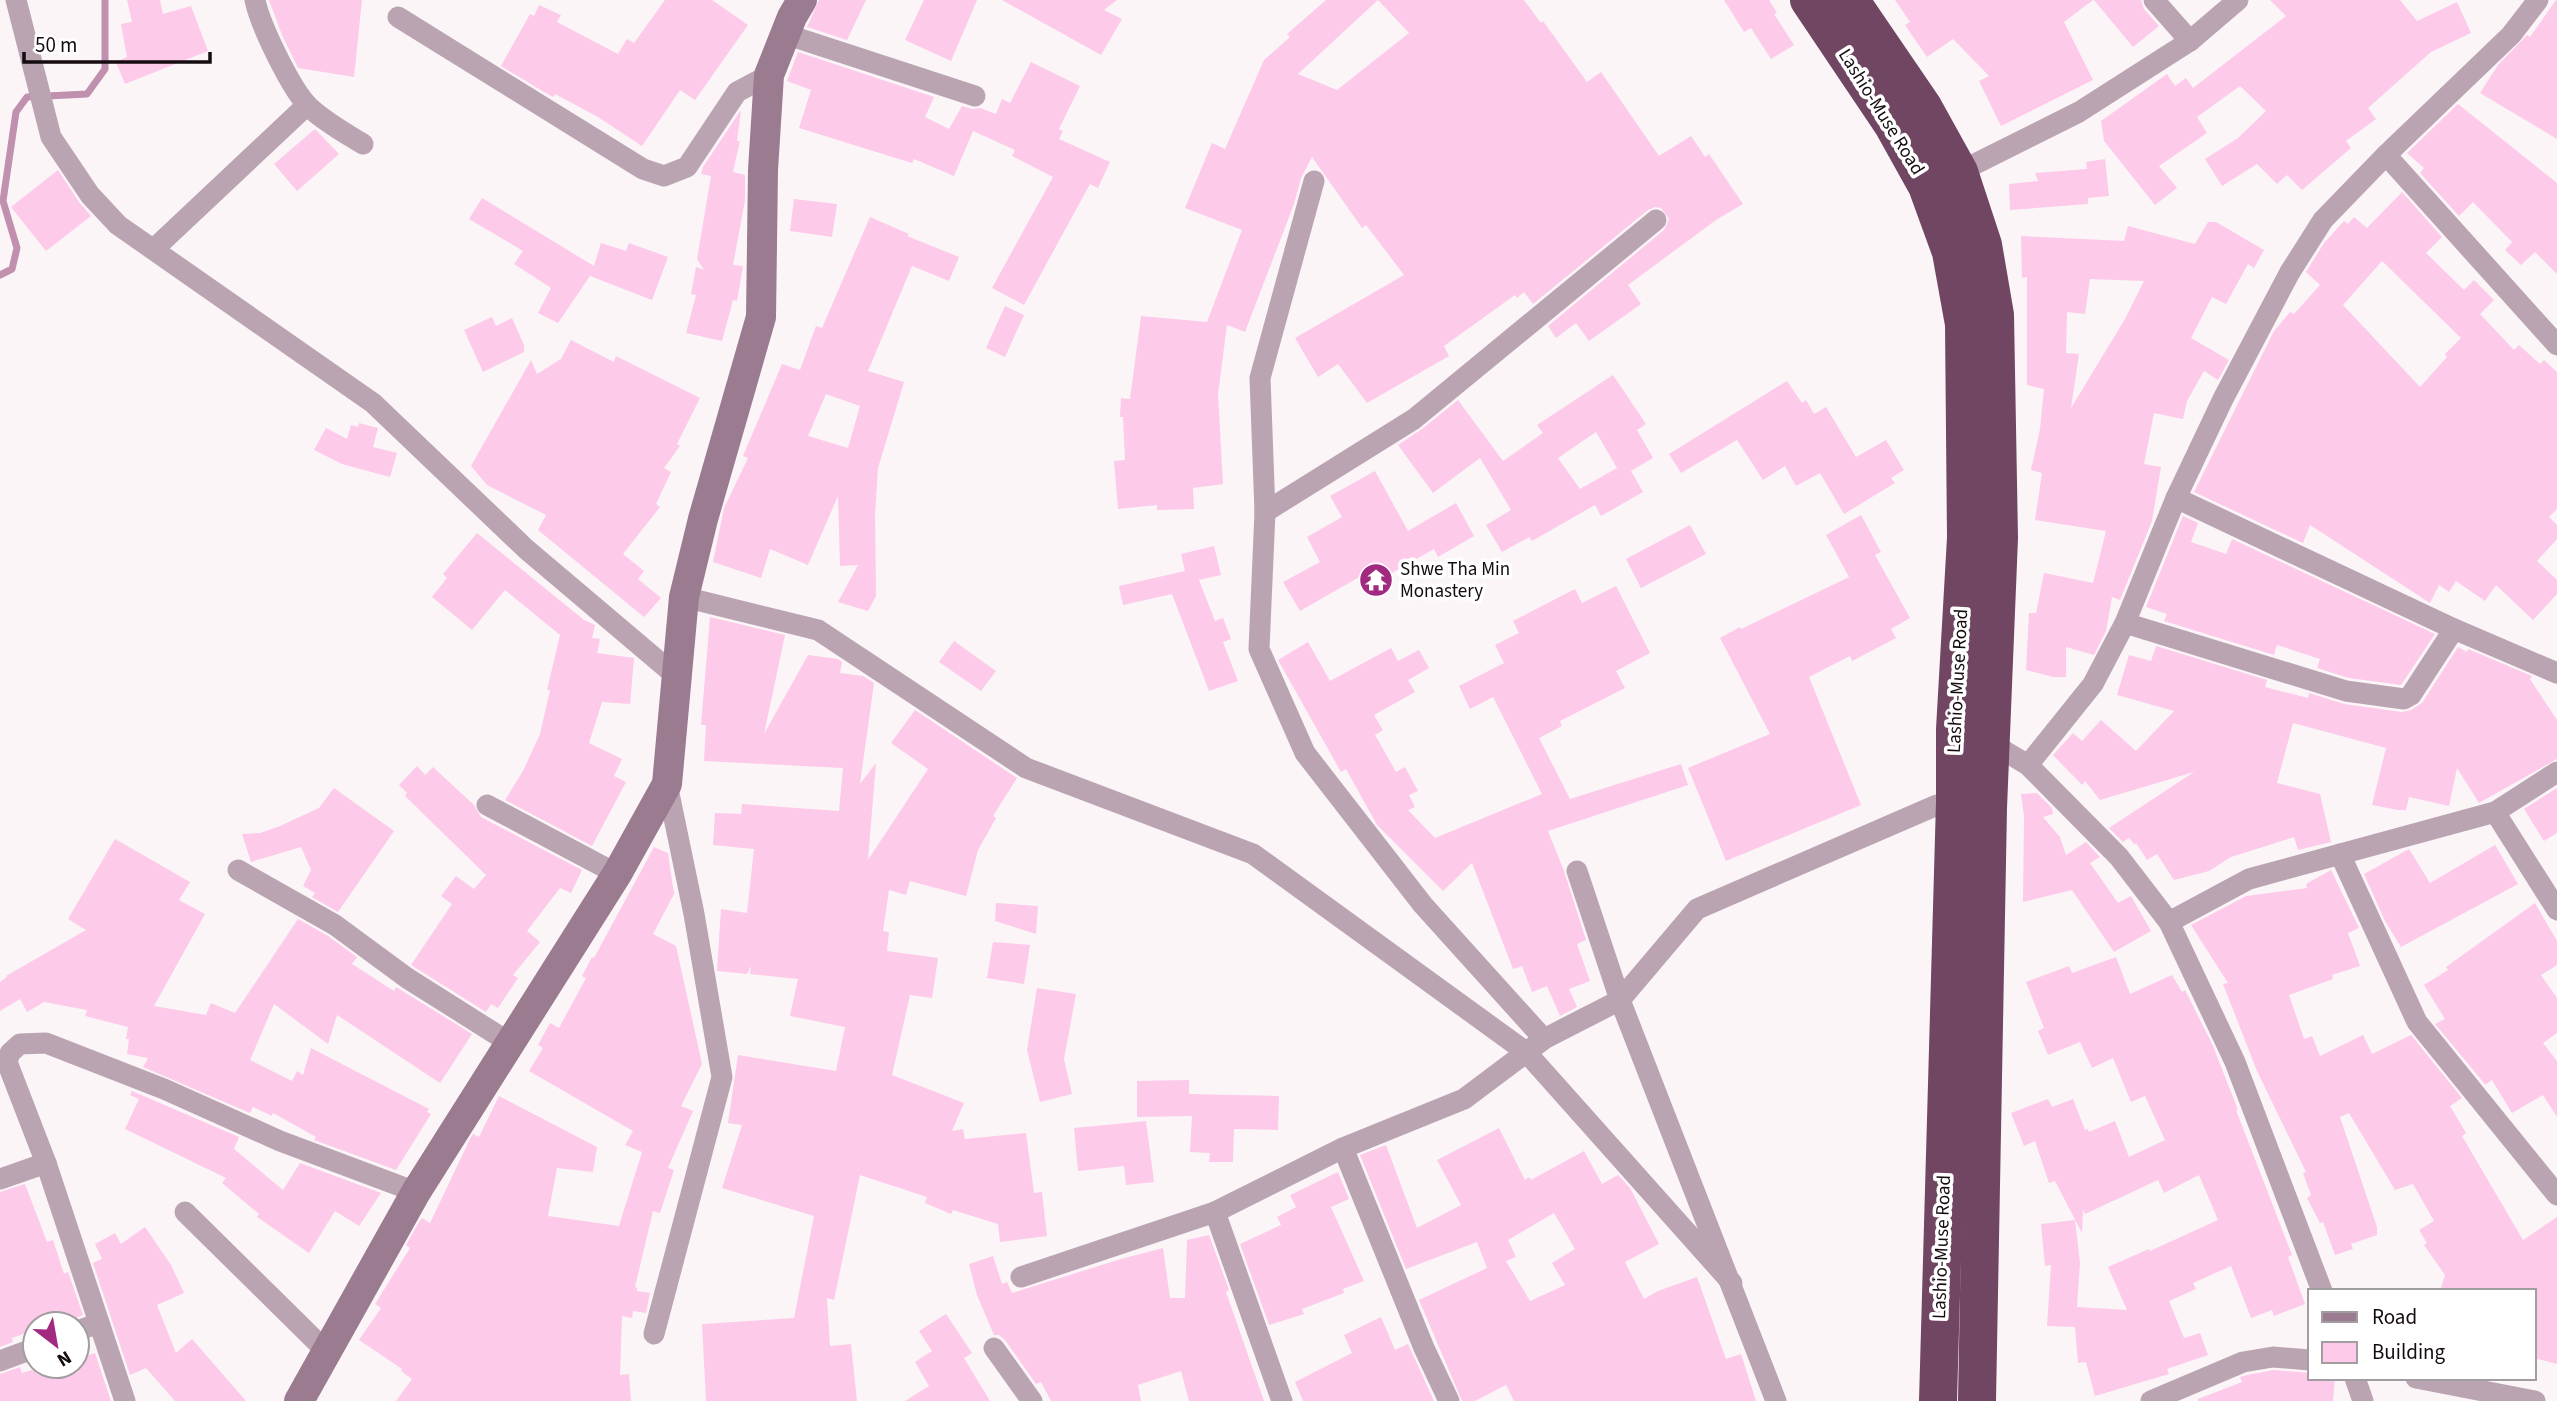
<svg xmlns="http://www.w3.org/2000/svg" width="2557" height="1401" font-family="'Source Sans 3',sans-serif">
	<rect width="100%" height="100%" fill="#fbf5f8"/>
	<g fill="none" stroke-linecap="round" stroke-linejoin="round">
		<!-- stream -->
		<polyline stroke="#c090ae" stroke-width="7" points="0,275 12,269 17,248 3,201 16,112 27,97 87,94 105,69 105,0"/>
	</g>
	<!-- building -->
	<g fill="#fdcae9" fill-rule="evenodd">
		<polygon points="127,0 160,0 163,14 191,6 208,51 125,84 116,62 127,57 121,24 132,22"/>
		<polygon points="269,0 362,0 354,77 298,68 282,35"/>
		<polygon points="665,0 712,0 748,25 695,100 680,90 642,146 598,117 555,94 553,97 544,92 501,66 530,14 534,16 539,5 561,15 557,22 618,54 627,39 634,43"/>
		<polygon points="819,0 866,0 847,40 807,27"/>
		<polygon points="924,0 977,0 951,61 905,40"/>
		<polygon points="1002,0 1117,0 1104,10 1122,19 1101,55"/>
		<polygon points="1326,0 1378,0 1298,74 1337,90 1409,33 1378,0 1524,0 1541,23 1543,21 1587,82 1601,72 1659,156 1691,136 1705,157 1709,154 1743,204 1716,220 1628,285 1641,304 1589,341 1576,323 1556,338 1548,326 1664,230 1669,219 1661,208 1655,207 1648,210 1533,304 1524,292 1517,298 1515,295 1444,346 1449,356 1367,403 1338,364 1318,377 1295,338 1404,275 1366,225 1362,228 1312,157 1301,178 1294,204 1245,332 1227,325 1218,394 1223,484 1193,488 1194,509 1157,510 1157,505 1118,509 1114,461 1125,460 1123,417 1120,417 1121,398 1130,399 1141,316 1207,322 1242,230 1185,208 1212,143 1225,149 1264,60 1290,37 1287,34"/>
		<polygon points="1724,0 1769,0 1777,13 1774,14 1794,45 1771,59 1751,28 1744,32"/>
		<polygon points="1895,0 2093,0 2064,22 2093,80 2001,126 1979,81 1989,76 1953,39 1927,57 1905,25 1910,22"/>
		<polygon points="2094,0 2141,0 2144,9 2159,26 2133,47"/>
		<polygon points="2270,0 2400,0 2417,21 2457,2 2471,33 2431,52 2368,108 2376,119 2346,141 2351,148 2302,190 2287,175 2277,184 2257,164 2222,186 2205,159 2238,138 2266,111 2240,86 2197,117 2207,133 2159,166 2177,188 2155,205 2104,141 2101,121 2167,74 2175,86 2186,78 2193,88 2286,16"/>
		<polygon points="2556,0 2557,0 2557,139 2480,93 2498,65 2527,35 2530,37"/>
		<polygon points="798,52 934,97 925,117 949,129 962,106 972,109 980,108 996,114 1002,99 1010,103 1031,62 1080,86 1059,129 1063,131 1059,139 1110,162 1098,188 1090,184 1024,305 992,288 1053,177 1012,156 1015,150 973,131 954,176 914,159 912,163 799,128 811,90 787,81"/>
		<polygon points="2458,104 2557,183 2557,274 2535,252 2521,265 2505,250 2512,242 2473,202 2459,216 2420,173 2424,168 2407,153"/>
		<polygon points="741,110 737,141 740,141 733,172 745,175 745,200 733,265 743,266 737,301 733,300 722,341 686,333 696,295 691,294 696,267 704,270 697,259 711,176 701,174 703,167"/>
		<polygon points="315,129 339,154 297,191 274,164"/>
		<polygon points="2105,159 2109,196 2088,198 2088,204 2010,210 2009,184 2038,181 2035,173 2087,169 2086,162"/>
		<polygon points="58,170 79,202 91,216 46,251 11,207"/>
		<path d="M2402 192 2442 237 2426 253 2464 290 2474 280 2494 300 2480 314 2514 350 2519 345 2540 364 2544 360 2557 372V509L2549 517 2557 525V539L2537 561 2557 580V594L2533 620 2496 585 2485 601 2456 581 2449 592 2439 585 2430 603 2310 525 2303 543 2194 492 2274 331 2290 312 2294 314 2320 285 2306 272 2324 243 2344 221 2348 224 2354 217 2367 228ZM2382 261 2461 338 2445 354 2447 357 2420 387 2343 305Z"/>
		<polygon points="482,198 594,266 601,243 626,251 629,243 668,257 652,300 590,276 558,323 538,313 551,288 514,264 523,251 469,219"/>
		<polygon points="794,199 837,204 832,237 790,231"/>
		<path d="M870 217 909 234 907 236 959 257 949 281 912 266 868 371 904 382 878 468 875 514 876 596 868 611 838 602 858 565 840 566 838 496 808 565 770 549 761 578 713 562 724 508 748 458 743 456 782 364 800 370 816 326 822 328ZM826 394 860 406 848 448 808 436Z"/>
		<path d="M2208 222H2216L2264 250 2254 268 2248 264 2226 304 2212 297 2191 338 2229 360 2218 380 2204 371 2187 401 2183 419 2154 413 2144 464 2161 467 2152 521 2120 600 2112 597 2106 631 2094 655 2066 647V677H2053L2026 670 2029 613H2036L2044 573 2093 583 2106 531 2035 520 2042 473 2031 470 2040 429 2044 389 2027 385V277L2022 278 2021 236 2124 241 2128 226 2195 244ZM2090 279 2144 281 2125 319 2071 408 2079 354 2066 353 2067 312 2085 314Z"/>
		<polygon points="1005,306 1024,315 1005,357 986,348"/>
		<polygon points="492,317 496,326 512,318 524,345 524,352 483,372 464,330"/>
		<polygon points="571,340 614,362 616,356 700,398 677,444 680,446 664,468 671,472 656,504 660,507 623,554 644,571 638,579 661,598 644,617 538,530 546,515 487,485 471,466 531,360 537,374 561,359"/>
		<path d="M1613 375 1646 424 1637 430 1653 458 1631 471 1643 492 1601 516 1595 505 1532 541 1529 537 1502 552 1486 525 1511 510 1480 458 1433 493 1398 445 1422 429 1458 400 1503 461 1543 433 1537 425ZM1596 432 1617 468 1580 489 1558 458Z"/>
		<polygon points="1787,381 1802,403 1806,400 1814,414 1826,407 1856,457 1886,440 1904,470 1891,478 1895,483 1844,514 1820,473 1796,486 1785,466 1763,480 1737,440 1681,473 1669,454"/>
		<polygon points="359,423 378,428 373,447 397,453 390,477 342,464 314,450 326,428 347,439 351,425 358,427"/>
		<polygon points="1375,471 1408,531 1456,503 1474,536 1438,557 1434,549 1388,575 1382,564 1300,611 1283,582 1320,562 1307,537 1342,517 1330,496"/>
		<polygon points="1861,515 1881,552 1875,555 1910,618 1891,629 1896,638 1852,661 1850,656 1809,677 1861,805 1726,861 1688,768 1770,734 1720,638 1740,627 1741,629 1849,577 1826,535"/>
		<polygon points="2183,516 2198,523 2191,542 2226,554 2232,539 2435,634 2401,685 2349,678 2317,668 2320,659 2277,645 2274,655 2164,621 2167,614 2146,607"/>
		<polygon points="1690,525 1706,554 1641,588 1626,559"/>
		<polygon points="477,533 584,620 595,625 592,638 600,639 597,653 634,658 630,704 602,702 589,743 622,759 614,776 626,782 592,846 505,800 523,771 540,734 550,690 547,690 560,635 505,590 472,630 432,597 447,578 443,574"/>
		<polygon points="1214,546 1221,575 1199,580 1215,621 1223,618 1231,639 1223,642 1238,681 1209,691 1172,594 1123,605 1119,586 1185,571 1181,554"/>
		<polygon points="1616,586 1650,653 1616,671 1625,688 1560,721 1562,726 1539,738 1570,799 1681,764 1688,785 1548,831 1564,871 1586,940 1577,944 1590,981 1569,989 1577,1007 1560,1016 1547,986 1532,992 1522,966 1513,969 1472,863 1443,891 1377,825 1346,769 1341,772 1278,660 1308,642 1330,681 1391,648 1398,661 1419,650 1429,668 1408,680 1415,692 1374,715 1383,730 1375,735 1396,772 1405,767 1418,791 1409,795 1415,807 1408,810 1435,838 1542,794 1493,697 1470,709 1459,686 1504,663 1495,645 1519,633 1513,621 1575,589 1582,603"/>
		<polygon points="710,617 785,635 764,734 808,655 838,659 842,662 840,673 863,676 874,683 860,784 876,763 868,860 928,769 891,743 915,710 1017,778 993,816 996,818 978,850 966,896 910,881 906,895 889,890 883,931 889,932 887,951 938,958 932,998 910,995 892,1075 964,1103 952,1131 963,1129 965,1139 1026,1133 1034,1193 1042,1192 1047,1236 1000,1242 998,1224 953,1210 951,1214 925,1203 927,1197 860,1175 834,1300 827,1298 830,1346 851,1344 857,1401 706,1401 702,1324 794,1318 814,1216 722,1188 742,1125 728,1123 738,1055 836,1071 845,1027 790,1016 798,979 750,974 751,966 747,974 717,971 721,909 747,913 754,849 713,845 715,813 741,814 742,804 839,811 843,768 704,761 706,725 701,725"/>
		<polygon points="954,641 996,671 981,691 939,662"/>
		<polygon points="2156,646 2267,680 2265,687 2308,698 2309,693 2344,704 2402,712 2411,710 2422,703 2458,647 2467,652 2468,649 2532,676 2530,679 2557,720 2557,759 2479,803 2457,768 2449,806 2409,797 2406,810 2398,810 2372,805 2386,748 2293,723 2277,783 2320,794 2331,842 2298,850 2294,837 2231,857 2209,871 2174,880 2157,854 2147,860 2136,843 2135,845 2129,838 2123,842 2109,828 2194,772 2100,800 2085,781 2082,785 2053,755 2073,733 2082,741 2101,720 2136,751 2174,711 2117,695 2129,655 2151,661"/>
		<polygon points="417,766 425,775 433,767 474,805 481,817 582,870 571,893 560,888 527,931 540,942 513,975 518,978 498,1008 491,1004 486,1012 411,965 452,904 441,896 456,876 474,889 486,875 405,796 407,793 399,785"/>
		<polygon points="334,788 394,831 338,912 312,897 315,893 303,886 311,870 301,847 251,862 242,834 260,833 280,826 319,808"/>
		<polygon points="2557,788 2557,833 2544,841 2524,809"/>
		<polygon points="2037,793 2052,808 2053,814 2043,817 2060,837 2066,855 2086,842 2100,857 2090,863 2118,903 2131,896 2151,931 2114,952 2072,890 2023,902 2024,816 2021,794"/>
		<polygon points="115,839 190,882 179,900 205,914 154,1006 206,1015 211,1003 235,1013 298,919 328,936 357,957 352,964 394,991 396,987 472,1034 440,1083 337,1015 328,1044 274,1004 250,1060 292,1081 297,1071 303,1075 311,1048 429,1109 427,1112 431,1114 396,1170 314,1140 316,1137 273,1113 272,1116 253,1107 250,1113 143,1067 148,1058 127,1054 129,1039 126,1039 128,1027 85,1016 87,1010 44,1002 27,1012 20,999 0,1011 0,982 7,977 6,976 86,930 68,919"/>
		<polygon points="2495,845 2518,884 2401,947 2385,921 2364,874 2409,849 2430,883"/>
		<polygon points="654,847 668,853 674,894 653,934 676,946 702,1064 681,1106 693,1111 668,1168 674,1170 660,1213 653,1211 635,1287 637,1288 637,1291 650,1293 646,1313 633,1311 632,1318 622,1316 620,1375 629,1374 631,1401 396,1401 412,1379 401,1371 402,1369 359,1340 381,1308 375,1304 410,1248 406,1245 419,1222 422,1218 430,1223 470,1139 473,1134 479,1137 499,1096 597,1147 593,1172 557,1168 548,1216 619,1226 642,1152 625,1145 633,1131 529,1071 543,1048 538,1045 550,1023 559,1028 586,978 582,976 592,957 594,958"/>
		<polygon points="2331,870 2359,928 2348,933 2360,966 2332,975 2333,979 2289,995 2304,1039 2312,1036 2320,1056 2363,1035 2372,1054 2411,1035 2462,1098 2450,1106 2466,1133 2462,1136 2523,1240 2557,1217 2557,1364 2534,1358 2534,1291 2440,1291 2445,1275 2424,1245 2427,1243 2419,1230 2434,1221 2413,1184 2395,1190 2349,1113 2340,1117 2377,1227 2377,1235 2351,1244 2353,1249 2335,1255 2323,1222 2320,1223 2307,1198 2311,1195 2303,1173 2306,1172 2257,1071 2223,984 2228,983 2191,925 2246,896 2307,888 2306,884"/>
		<polygon points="996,903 1038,906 1036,934 995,921"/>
		<polygon points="2535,903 2557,941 2557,965 2541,975 2557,998 2557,1033 2543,1043 2557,1061 2557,1117 2543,1095 2512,1113 2492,1080 2485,1085 2484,1083 2435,1024 2445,1019 2424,985 2448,970 2446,967"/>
		<polygon points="993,942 1030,945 1024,984 987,978"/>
		<polygon points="2116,957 2130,994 2172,975 2182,992 2185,990 2213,1046 2238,1110 2236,1110 2292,1255 2288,1257 2305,1304 2274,1316 2272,1310 2251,1318 2231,1266 2193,1283 2196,1289 2169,1301 2184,1338 2200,1333 2208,1355 2167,1369 2169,1374 2095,1396 2086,1362 2078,1363 2075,1327 2047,1326 2051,1265 2045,1266 2041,1224 2075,1220 2080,1263 2077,1307 2127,1310 2108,1267 2149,1249 2150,1251 2218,1220 2199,1175 2164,1193 2158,1180 2085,1214 2083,1209 2082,1233 2055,1181 2049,1183 2035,1141 2024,1146 2011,1113 2048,1099 2052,1107 2073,1099 2085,1130 2088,1129 2089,1132 2115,1121 2129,1157 2165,1140 2145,1096 2131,1102 2113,1058 2092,1068 2080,1042 2048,1055 2038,1031 2044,1028 2026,982 2069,966 2072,973"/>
		<polygon points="1037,988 1076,994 1064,1059 1072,1094 1040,1102 1027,1050"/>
		<polygon points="1189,1080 1189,1094 1279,1096 1278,1130 1234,1129 1233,1162 1209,1162 1210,1153 1190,1152 1192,1116 1137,1117 1137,1081"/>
		<polygon points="132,1091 239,1137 234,1149 283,1190 300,1163 381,1193 359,1226 335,1211 309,1253 257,1217 259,1214 222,1183 226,1178 125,1129 139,1099 130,1095"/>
		<polygon points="1146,1121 1154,1182 1126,1185 1124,1166 1078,1171 1074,1128"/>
		<path d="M1499 1128 1525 1180 1529 1177 1531 1180 1584 1151 1602 1184 1618 1175 1630 1188 1659 1244 1625 1262 1644 1299 1658 1291 1697 1277 1726 1359 1741 1354 1756 1401H1514L1506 1385 1475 1401H1462L1419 1300 1487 1268 1477 1242 1406 1269 1360 1155 1386 1145 1417 1228 1461 1205 1437 1160ZM1554 1213 1575 1249 1552 1263 1565 1285 1530 1301 1506 1261 1516 1257 1508 1240Z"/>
		<polygon points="1338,1172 1349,1199 1331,1207 1364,1281 1343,1289 1344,1293 1302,1309 1304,1314 1269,1325 1240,1244 1281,1225 1277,1217 1296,1207 1290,1195"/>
		<polygon points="25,1184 47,1242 53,1240 64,1274 68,1272 83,1315 61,1324 35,1324 35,1330 12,1338 13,1342 0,1347 0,1192"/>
		<polygon points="145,1227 171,1265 184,1293 157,1305 176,1353 192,1339 246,1401 175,1401 146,1368 130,1375 93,1263 102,1259 95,1244 115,1233 121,1244"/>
		<polygon points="1209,1235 1229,1290 1226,1292 1264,1401 1189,1401 1181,1371 1138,1385 1141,1401 1051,1401 1041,1382 1036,1384 1005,1340 999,1335 994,1335 977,1295 969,1264 993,1256 1002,1284 1007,1282 1012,1293 1121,1259 1163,1248 1170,1298 1185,1298 1187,1240"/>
		<polygon points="946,1314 972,1353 964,1358 990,1401 905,1401 929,1386 915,1362 932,1351 919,1331"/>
		<polygon points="1381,1317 1395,1350 1408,1344 1434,1401 1303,1401 1295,1382 1352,1353 1344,1335"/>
		<polygon points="95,1353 111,1401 0,1401 0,1374 20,1367 22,1373 45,1366 77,1366 77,1359"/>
		<polygon points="2274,1370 2310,1373 2310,1378 2335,1378 2333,1401 2198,1401 2198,1399 2242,1382 2240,1377 2247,1375"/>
	</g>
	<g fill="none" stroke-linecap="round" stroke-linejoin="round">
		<!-- street -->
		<g stroke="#baa4b1" stroke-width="21">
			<polyline points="16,0 51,137 90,195 118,225 373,403 526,549 676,676"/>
			<path d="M255 0C260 25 291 89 309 107 325 122 345 133 363 144"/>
			<polyline points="2154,0 2190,41"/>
			<polyline points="398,17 643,169 664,176 687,167 737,92 769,75"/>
			<polyline points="785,34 975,96"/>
			<polyline points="2386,155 2557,345"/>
			<polyline points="1959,172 2079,112 2190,41 2238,0"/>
			<polyline points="1314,181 1260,378 1265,512 1259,649 1305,753 1423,905 1544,1039"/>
			<polyline points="154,249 307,105"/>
			<polyline points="2176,498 2454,629 2557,673"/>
			<polyline points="1265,512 1414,419 1656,220"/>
			<polyline points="684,597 818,630 1026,768 1253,854 1526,1052 1732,1283"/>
			<polyline points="2125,623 2346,691 2404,699 2411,695 2454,629"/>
			<polyline points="1991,743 2028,765 2119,857 2169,922 2235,1062 2322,1291"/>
			<polyline points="2028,765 2093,684 2125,623 2176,498 2223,399 2290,272 2323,220 2386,155 2511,35 2538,0"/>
			<polyline points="487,805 617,874"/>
			<polyline points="2495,812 2557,910"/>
			<polyline points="2340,854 2417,1022 2557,1195"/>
			<polyline points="238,870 335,925 407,978 510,1043"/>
			<polyline points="1577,871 1620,1000 1776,1401"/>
			<polyline points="2169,922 2249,879 2495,812 2557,772"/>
			<polyline points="1343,1148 1424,1348 1449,1401"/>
			<polyline points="0,1179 46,1163"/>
			<polyline points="185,1212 327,1352"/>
			<polyline points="1215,1212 1282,1401"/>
			<polyline points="1021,1277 1215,1212 1343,1148 1464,1099 1544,1039 1620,1000 1697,909 1937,805 1955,802"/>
			<polyline points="77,1331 99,1323"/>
			<polyline points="654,1334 722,1077 694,914 667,784"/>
			<polyline points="994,1348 1032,1401"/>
			<polyline points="0,1361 35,1348"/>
			<polyline points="2355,1378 2363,1401"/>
			<polyline points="2416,1378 2535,1401"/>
			<polyline points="125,1401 46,1163 7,1062 10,1053 20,1044 46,1043 164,1089 280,1141 416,1192"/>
			<polyline points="2151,1401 2243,1362 2273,1357 2310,1360"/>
		</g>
		<!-- secondary -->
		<polyline stroke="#9b7b8f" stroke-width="30" points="299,1401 416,1192 617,874 667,784 684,597 703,519 761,317 763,170 769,75 792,17 802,0"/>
		<!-- highway -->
		<g stroke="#714662" stroke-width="38">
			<polyline points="1809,0 1893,125 1927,186 1951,252 1964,324 1966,538 1955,729 1955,802 1938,1401"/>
			<polyline points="1850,0 1923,107 1959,172 1983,245 1995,315 1999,538 1988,808 1977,1401"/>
		</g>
	</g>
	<!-- icons -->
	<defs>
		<g id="temple-disc" transform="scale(1.75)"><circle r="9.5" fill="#a12980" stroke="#fff"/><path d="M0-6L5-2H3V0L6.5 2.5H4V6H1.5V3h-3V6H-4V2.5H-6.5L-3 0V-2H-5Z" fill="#fff"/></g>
	</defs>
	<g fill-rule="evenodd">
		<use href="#temple-disc" x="1376" y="580"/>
	</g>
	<g text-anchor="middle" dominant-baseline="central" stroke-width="7" stroke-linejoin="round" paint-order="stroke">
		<!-- street labels -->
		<g font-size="19" fill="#150b11" stroke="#fff">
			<text transform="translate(1881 112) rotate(58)">Lashio-Muse Road</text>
			<text transform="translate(1958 681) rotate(-87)">Lashio-Muse Road</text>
			<text transform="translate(1942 1247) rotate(-88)">Lashio-Muse Road</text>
		</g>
		<!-- poi labels -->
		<g font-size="19" fill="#150b11" stroke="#fff" text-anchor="start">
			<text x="1400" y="569">Shwe Tha Min<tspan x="1400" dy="22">Monastery</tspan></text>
		</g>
	</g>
	<!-- legend -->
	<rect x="2308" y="1289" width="228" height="91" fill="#ffffff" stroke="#a19da0" stroke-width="2"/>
	<rect x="2322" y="1312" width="35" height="10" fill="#9b7b8f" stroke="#a19da0" stroke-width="2"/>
	<text x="2372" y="1324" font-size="21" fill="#150b11">Road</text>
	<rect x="2322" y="1342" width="35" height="21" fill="#fdcae9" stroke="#a19da0" stroke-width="2"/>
	<text x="2372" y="1359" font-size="21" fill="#150b11">Building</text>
	<!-- north arrow -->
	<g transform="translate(56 1345) rotate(149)"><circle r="33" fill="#ffffff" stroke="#a19da0" stroke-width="2"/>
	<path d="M0-5L12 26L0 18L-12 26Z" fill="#a12980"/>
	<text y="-10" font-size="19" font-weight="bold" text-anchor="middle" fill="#150b11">N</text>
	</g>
	<!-- scale -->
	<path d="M24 52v10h186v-10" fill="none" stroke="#150b11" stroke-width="3.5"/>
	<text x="35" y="52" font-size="21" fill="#150b11" stroke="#ffffff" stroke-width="5" paint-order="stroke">50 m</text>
</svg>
